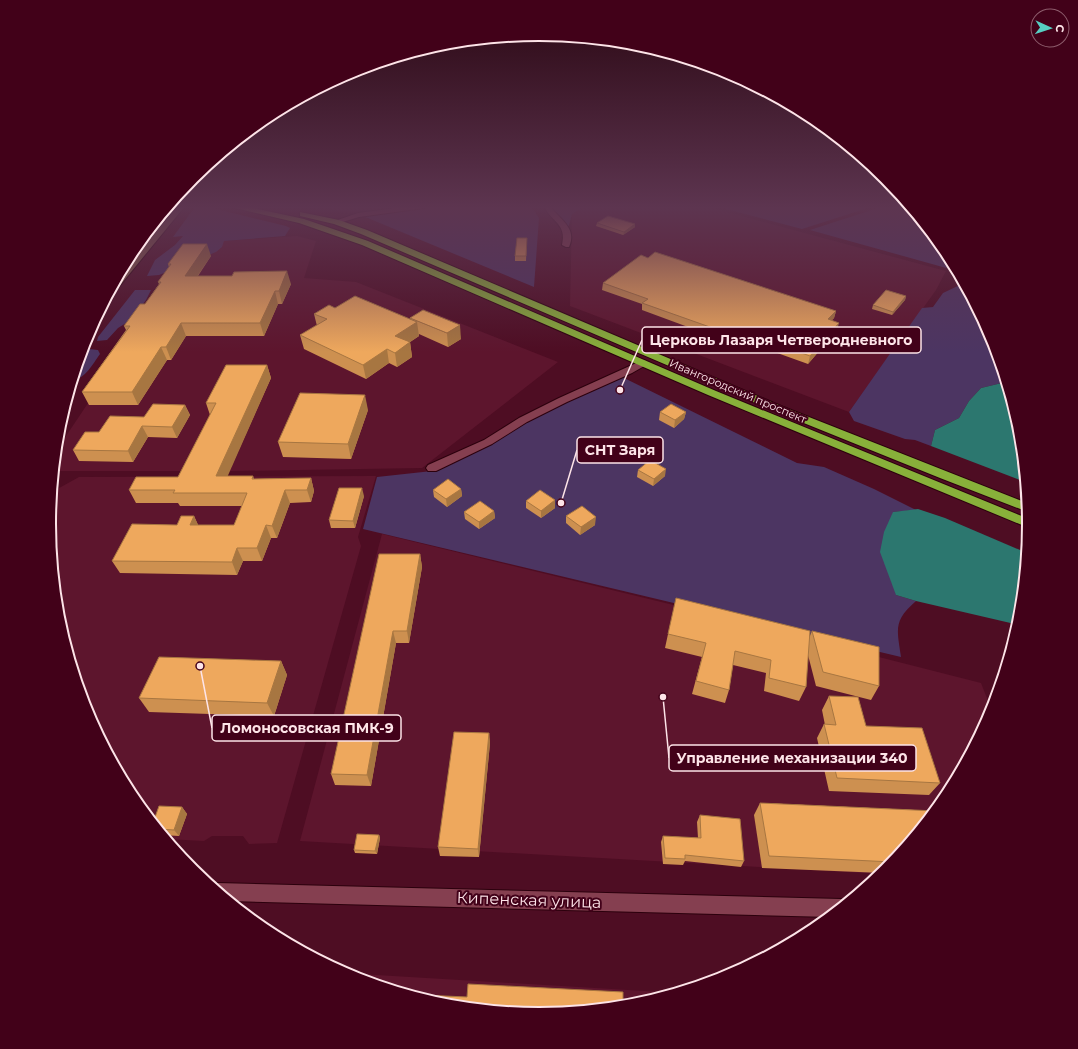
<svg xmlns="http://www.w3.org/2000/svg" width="1078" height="1049" font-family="Montserrat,sans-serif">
	<rect width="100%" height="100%" fill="#4e0d23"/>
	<!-- built -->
	<g fill="#5d152d">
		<polygon points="319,206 412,206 346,213"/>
		<polygon points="585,206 704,206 946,271 936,290 849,412 570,306 572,214"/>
		<polygon points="297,236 316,241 304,278 356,282 558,362 422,468 230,471 54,471 56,451 195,243"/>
		<polygon points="376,476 358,537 361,546 277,843 249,844 243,836 212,836 204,841 166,839 131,797 86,712 58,620 49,524 52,492 79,477"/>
		<polygon points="382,534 690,609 981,683 992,711 947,797 882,874 300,841"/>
		<polygon points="343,973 678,993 634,1006 539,1015 443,1006 351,978"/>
	</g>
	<!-- green -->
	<g fill="#4c3562">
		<polygon points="204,206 286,226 290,228 285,236 224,241 222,247 216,252 159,275 147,276 155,260 175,245 183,236 173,237 192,211 196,207"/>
		<polygon points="440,206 531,206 539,218 534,287 363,216"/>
		<polygon points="551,206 585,206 572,214 568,229 551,208"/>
		<polygon points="715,206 874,206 802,229"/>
		<polygon points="884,206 909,206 947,252 957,271 810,230"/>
		<polygon points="964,283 992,337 1006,382 981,388 969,401 959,418 935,430 931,446 915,440 905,439 854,421 849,412 922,308 933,307 943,293"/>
		<polygon points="135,290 151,290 146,300 131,320 118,328 107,340 97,341 98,337"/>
		<path d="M89 349 98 350 100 354C92 365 86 378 72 381L77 367Z"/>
		<path d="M620 376 797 463 824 467 874 489 916 510 893 512 896 595 916 601C893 621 897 629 901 657L363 529 377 477 432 471 446 466 575 397Z"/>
	</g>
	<!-- water -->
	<g fill="#2c776f">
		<polygon points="1006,382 1020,429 1025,482 931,446 935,430 959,418 969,401 981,388"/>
		<polygon points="918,509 945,518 1027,553 1019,625 916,601 896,595 880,552 884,532 893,512"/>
	</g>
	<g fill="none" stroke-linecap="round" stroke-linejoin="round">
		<!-- street casing -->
		<g stroke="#2c000d" stroke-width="2">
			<g id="street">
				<polygon points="411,206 428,206 424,208 359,217 336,224 332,222 358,213"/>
				<path d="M544 206H550C559 219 578 228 569 247H566L562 245C567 223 551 222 544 206Z"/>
				<polygon points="643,360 646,361 648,363 646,365 632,373 567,402 527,422 492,444 436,471 428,471 426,468 428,465 484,440 519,418 559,398"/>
				<polygon points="217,883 841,899 848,903 831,917 229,901 210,886"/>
			</g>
		</g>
		<!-- secondary casing -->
		<g stroke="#2c000d" stroke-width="2">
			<polygon id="secondary" points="178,206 185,206 113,294 109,294 117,278"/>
		</g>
		<!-- highway casing -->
		<g stroke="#2c000d" stroke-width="2">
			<g id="highway">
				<polygon points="231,206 243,206 304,219 368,241 716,391 1029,519 1029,528 708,395 362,245 299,223 235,208"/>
				<polygon points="300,212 339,220 367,230 781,406 1027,503 1028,512 940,478 774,411 361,234 334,224 300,216"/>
			</g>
		</g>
		<!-- street -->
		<use href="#street" fill="#853f50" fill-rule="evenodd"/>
		<!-- secondary -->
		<use href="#secondary" fill="#866149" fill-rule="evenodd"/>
		<!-- highway -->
		<use href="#highway" fill="#88b03a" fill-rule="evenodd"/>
	</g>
	<!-- wall -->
	<g fill="#cd9050">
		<polygon points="597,223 635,227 623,235 596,226"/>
		<polygon points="527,238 526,261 515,261 515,256"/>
		<polygon points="211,256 198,276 291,284 282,304 278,304 264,336 186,336 171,360 167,360 138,405 89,405 82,392 126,330 124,326 145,304 159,284 158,282 169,267 168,264"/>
		<polygon points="603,283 836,311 834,318 832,320 837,330 808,364 758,346 753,351 642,310 642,304 602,290"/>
		<polygon points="906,296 905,300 892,315 872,309 873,305"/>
		<polygon points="335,308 411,320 410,318 461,339 448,347 419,334 419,336 410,342 412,357 397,367 389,363 366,379 304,349 300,335 317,326 314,314"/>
		<polygon points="267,365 271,378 227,476 253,476 254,479 311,478 314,491 311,502 290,503 277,538 271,538 262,561 243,561 237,575 120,573 112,561 177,525 194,516 198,525 234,525 242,506 180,506 178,503 136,503 129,490 178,477 210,415 206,403"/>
		<polygon points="185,405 190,415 177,438 148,437 133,462 79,461 73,450 99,432 144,417"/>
		<polygon points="368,410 351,459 283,457 278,442"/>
		<polygon points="660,412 686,412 684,419 674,428 659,420"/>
		<polygon points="597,446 623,453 611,462 596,454"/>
		<polygon points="638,470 665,476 653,486 637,477"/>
		<polygon points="461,489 462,496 447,507 434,497 433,490"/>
		<polygon points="364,496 355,528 331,528 329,520"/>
		<polygon points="555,500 555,508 541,518 526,508 526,501"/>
		<polygon points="494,511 495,518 479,529 465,519 464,512"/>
		<polygon points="566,516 595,525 580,535 566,523"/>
		<polygon points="420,554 422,567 409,643 396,643 371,786 335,785 331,774"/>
		<polygon points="812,631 879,686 871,700 816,686 808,655 806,687 799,701 764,691 766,673 733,665 729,690 725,703 692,694 702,657 665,648 668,634 809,638"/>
		<polygon points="281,661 287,675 274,716 149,712 139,698"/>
		<polygon points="829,696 866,726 940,783 929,795 829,791 817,738 824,724 825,725 822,710"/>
		<polygon points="489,733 490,743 479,857 440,856 438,847"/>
		<polygon points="760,803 936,811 886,872 883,873 762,868 754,815"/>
		<polygon points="182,807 187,814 179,836 162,835 153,823"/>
		<polygon points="700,815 744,861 741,867 685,861 683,865 663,864 661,842 663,836 698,838 697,822"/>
		<polygon points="379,835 380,838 377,854 355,853 354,850"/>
	</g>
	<!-- shaded-wall -->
	<g fill="#a77641">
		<polygon points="635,224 635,227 623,235 624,232"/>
		<polygon points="207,244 211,256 189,288 185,276"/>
		<polygon points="287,271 291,284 282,304 279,291"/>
		<polygon points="275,291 278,304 264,336 260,323"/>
		<polygon points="906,296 905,300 892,315 893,312"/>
		<polygon points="836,311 834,318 826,326 828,319"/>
		<polygon points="417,322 419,336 410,342 412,357 397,367 395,353 395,336"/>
		<polygon points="181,323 186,336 171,360 166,347"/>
		<polygon points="839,323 837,330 808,364 810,356"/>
		<polygon points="460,325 461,339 448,347 447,333"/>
		<polygon points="760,338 758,346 753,351 755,343"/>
		<polygon points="161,347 167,360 138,405 132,392"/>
		<polygon points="387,349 389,363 366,379 363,365"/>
		<polygon points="267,365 271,378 222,489 216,476"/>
		<polygon points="365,395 368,410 351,459 348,444"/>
		<polygon points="185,405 190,415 177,438 172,427"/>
		<polygon points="686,412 684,419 674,428 675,420"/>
		<polygon points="142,426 148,437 133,462 128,451"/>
		<polygon points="624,446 623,453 611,462 612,455"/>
		<polygon points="666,469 665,476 653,486 654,479"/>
		<polygon points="311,478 314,491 311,502 307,490"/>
		<polygon points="362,488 364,496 355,528 353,521"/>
		<polygon points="461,489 462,496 447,507 446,499"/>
		<polygon points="285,490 290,503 277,538 272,526"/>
		<polygon points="555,500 555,508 541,518 541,511"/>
		<polygon points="494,511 495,518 479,529 479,522"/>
		<polygon points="194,516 200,529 190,525"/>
		<polygon points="596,517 595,525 580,535 581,527"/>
		<polygon points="266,525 271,538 262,561 257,548"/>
		<polygon points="237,548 243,561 237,575 232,562"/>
		<polygon points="420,554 422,567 409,643 407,631"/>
		<polygon points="393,631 396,643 371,786 367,775"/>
		<polygon points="281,661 287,675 274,716 267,703"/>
		<polygon points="489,733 490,743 479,857 478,849"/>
		<polygon points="182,807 187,814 179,836 174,830"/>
		<polygon points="379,835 380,838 377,854 375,851"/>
	</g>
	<!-- building -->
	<g fill="#eea85d" stroke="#a77641">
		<polygon points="608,216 635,224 624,232 597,223"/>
		<polygon points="517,238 527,238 526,256 515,256"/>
		<polygon points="183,244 207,244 185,276 232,276 234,272 287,271 279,291 275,291 260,323 181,323 166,347 161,347 132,392 82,392 130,326 124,326 140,304 145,304 161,282 158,282 171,264 168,264"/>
		<polygon points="655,252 836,311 828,319 839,323 810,356 760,338 755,343 642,303 648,299 603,283 641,255 648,258"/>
		<polygon points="886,290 906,296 893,312 873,305"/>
		<polygon points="355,296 417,322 395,336 410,342 395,353 387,349 363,365 300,335 327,319 314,314 329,305 335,308"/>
		<polygon points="423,310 460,325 447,333 410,318"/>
		<polygon points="226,365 267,365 216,476 253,476 252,479 311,478 307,490 285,490 272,526 266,525 257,548 237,548 232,562 112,561 132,524 177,525 181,516 194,516 190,525 234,525 247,493 173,493 175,490 129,490 136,477 178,477 216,403 206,403"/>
		<polygon points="300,393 365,395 348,444 278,442"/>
		<polygon points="153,404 185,405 172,427 142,426 128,451 73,450 85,432 99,432 110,416 144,417"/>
		<polygon points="671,404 686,412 675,420 660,412"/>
		<polygon points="609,437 624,446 612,455 597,446"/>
		<polygon points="650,460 666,469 654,479 638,470"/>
		<polygon points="448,479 461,489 446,499 433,490"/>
		<polygon points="339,488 362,488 353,521 329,520"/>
		<polygon points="540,490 555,500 541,511 526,501"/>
		<polygon points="480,501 494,511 479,522 464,512"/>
		<polygon points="582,506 596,517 581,527 566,516"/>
		<polygon points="379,554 420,554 407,631 393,631 367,775 331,774"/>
		<polygon points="676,598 810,631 806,687 769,678 771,660 735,651 729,690 696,681 706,643 668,634"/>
		<polygon points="812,631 879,647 879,686 823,672"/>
		<polygon points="159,657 281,661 267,703 139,698"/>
		<polygon points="829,696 858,697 866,726 922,728 940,783 837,778 824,724 836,725"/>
		<polygon points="454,732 489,733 478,849 438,847"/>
		<polygon points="760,803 936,811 893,862 769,856"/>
		<polygon points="159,806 182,807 174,830 158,829 153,823"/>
		<polygon points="700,815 740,819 744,861 685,855 685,859 665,858 663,836 701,838"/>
		<polygon points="357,834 379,835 375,851 354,850"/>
		<polygon points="468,984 623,992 623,1007 539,1015 443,1006 422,999 423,995 467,997"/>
	</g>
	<!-- sky -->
	<linearGradient id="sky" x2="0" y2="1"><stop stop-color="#2b0713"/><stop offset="0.59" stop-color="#5d3550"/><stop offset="1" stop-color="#5d3550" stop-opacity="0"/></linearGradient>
	<rect width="1078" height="352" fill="url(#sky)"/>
	<g text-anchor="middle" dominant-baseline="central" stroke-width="4" stroke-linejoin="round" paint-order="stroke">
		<!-- far-street labels -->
		<g font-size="11" fill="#fde4e8" stroke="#420119">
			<text transform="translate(738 391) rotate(23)">Ивангородский проспект</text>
		</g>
		<!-- near-street labels -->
		<g font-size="16" fill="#fde4e8" stroke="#420119">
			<text transform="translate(529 900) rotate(2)">Кипенская улица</text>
		</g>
	</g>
	<!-- crop -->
	<path d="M0 0H1078V1049H0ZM56 524a483 483 0 1 1 966 0a483 483 0 1 1-966 0Z" fill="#420119" fill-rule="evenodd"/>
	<path fill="none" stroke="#fde4e8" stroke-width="2" d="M56 524a483 483 0 1 1 966 0a483 483 0 1 1-966 0Z"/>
	<!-- callouts -->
	<path fill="none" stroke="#fde4e8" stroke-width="1.5" d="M620 390L642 340M561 503L577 450M200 666L212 728M663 697L669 758"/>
	<g fill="#fde4e8" stroke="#420119" stroke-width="1.5">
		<circle cx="620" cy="390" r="4"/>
		<circle cx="561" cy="503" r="4"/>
		<circle cx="200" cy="666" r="4"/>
		<circle cx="663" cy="697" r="4"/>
	</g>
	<g fill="#420119" stroke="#fde4e8" stroke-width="1.5">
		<rect x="642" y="327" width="279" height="26" rx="4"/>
		<rect x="577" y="437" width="86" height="26" rx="4"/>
		<rect x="212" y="715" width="189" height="26" rx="4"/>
		<rect x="669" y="745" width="247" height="26" rx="4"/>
	</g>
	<g font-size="14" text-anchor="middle" font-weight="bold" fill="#fde4e8">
		<text x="781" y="345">Церковь Лазаря Четверодневного</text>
		<text x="620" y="455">СНТ Заря</text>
		<text x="307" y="733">Ломоносовская ПМК-9</text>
		<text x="792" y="763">Управление механизации 340</text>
	</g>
	<!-- north arrow -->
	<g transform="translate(1050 28) rotate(93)"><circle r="19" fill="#420119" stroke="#8d5c6c"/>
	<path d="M0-3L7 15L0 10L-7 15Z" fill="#57cec2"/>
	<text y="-6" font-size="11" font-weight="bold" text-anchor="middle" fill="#fde4e8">С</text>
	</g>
</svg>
